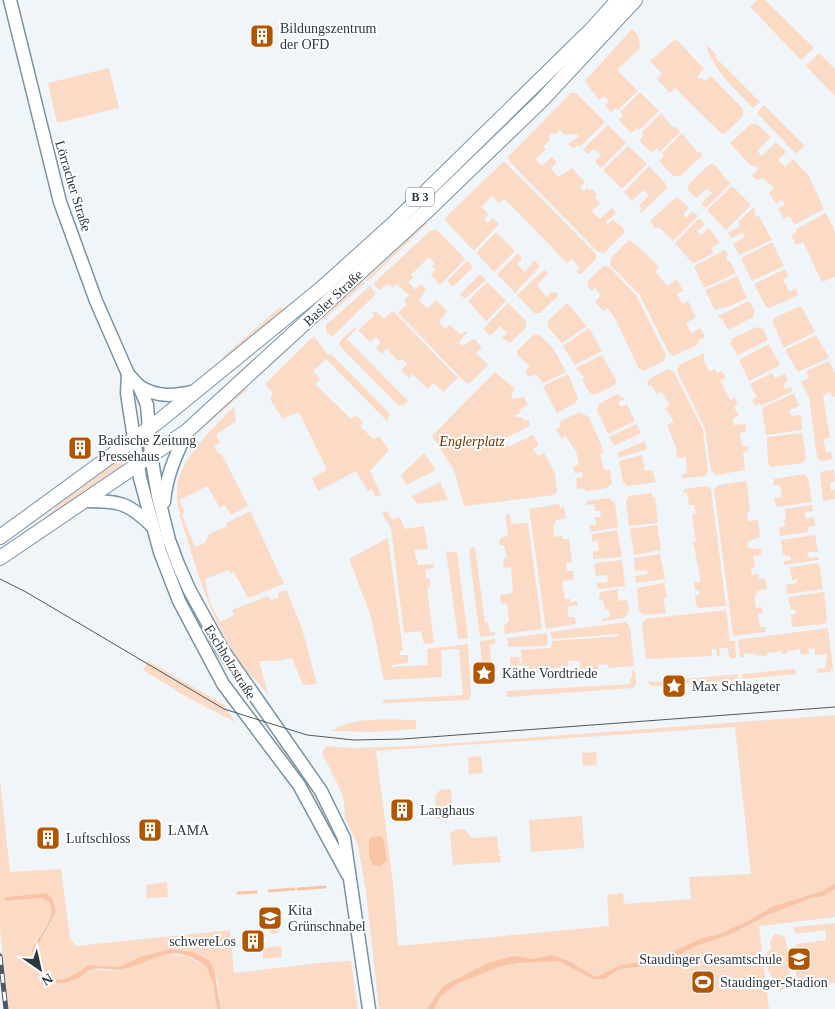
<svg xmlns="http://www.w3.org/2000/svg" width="835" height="1009" font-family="Georgia,serif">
	<rect width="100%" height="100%" fill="#f0f5fa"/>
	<!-- green -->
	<g fill="#fbdac6" fill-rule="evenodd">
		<polygon points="757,0 765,0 814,48 801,60 750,7"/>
		<polygon points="632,29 638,35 640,48 617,70 638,91 618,110 616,108 611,112 605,105 609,101 604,96 599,100 585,81"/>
		<polygon points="676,39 704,69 697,76 699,79 701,78 705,81 711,76 743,109 743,116 723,135 675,88 670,93 657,79 662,74 650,61"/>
		<path d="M705 43 717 55 715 57 760 102 753 108C732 86 715 72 705 43Z"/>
		<polygon points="819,53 835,69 835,96 806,66"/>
		<polygon points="109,68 119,108 57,123 48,83"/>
		<polygon points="640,92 659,111 639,130 637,128 631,133 619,120 623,115 620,112"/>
		<polygon points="571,93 576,93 605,122 580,147 578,145 573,149 568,144 579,136 576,134 565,135 560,130 555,135 552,133 548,138 550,140 543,147 546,150 535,159 542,166 551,157 557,162 551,168 558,177 572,168 585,182 580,187 584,191 587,188 590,191 592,189 597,194 595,197 600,203 592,211 600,219 612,208 616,213 606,222 608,224 613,220 623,228 625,232 604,253 598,252 510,162 508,157"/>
		<polygon points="764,105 805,146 796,154 757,113"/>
		<polygon points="661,113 673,128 675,126 680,132 660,152 657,148 652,153 639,141 644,135 642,132"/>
		<polygon points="486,121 486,124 445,165 443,164"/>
		<polygon points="751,124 757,124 771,137 757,151 762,156 776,142 786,152 778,160 785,167 793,159 809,176 824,209 794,225 790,216 784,219 778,208 785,205 782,200 776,204 769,193 774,188 762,177 757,181 752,176 759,168 749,164 730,143"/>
		<polygon points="608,125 626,143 601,168 595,162 601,154 594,149 587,154 583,149"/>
		<polygon points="682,133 698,153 700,152 703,155 680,176 673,176 659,161 664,156 662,153"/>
		<polygon points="628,146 647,164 622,189 603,170"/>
		<polygon points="504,161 596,254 596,259 581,274 576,272 580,268 572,259 567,263 505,199 499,203 492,196 481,207 489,214 484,219 488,223 493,218 499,224 474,251 444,219"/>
		<polygon points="710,164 714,164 730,184 706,208 701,204 712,193 707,189 696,198 688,190 688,185"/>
		<polygon points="649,166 666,184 667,188 642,212 639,212 642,209 639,206 649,195 643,190 632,201 624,192"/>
		<polygon points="732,186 751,205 726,230 707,210"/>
		<polygon points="678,198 689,208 683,214 686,218 693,211 698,216 673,241 659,227 656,229 650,221 674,199"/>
		<polygon points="754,207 756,217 759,216 772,240 739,255 733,244 745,237 743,233 731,238 728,232 739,227 739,221"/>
		<polygon points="826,213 835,232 835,277 822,282 803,242 796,245 791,235 797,232 796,229"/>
		<polygon points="699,218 705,224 697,231 701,235 709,228 720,243 711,248 713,253 693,264 675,243"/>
		<polygon points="425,223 428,223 368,281 365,280"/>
		<polygon points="437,230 465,259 440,285 431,275 436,269 432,266 435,263 429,257 411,275 413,278 408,282 415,290 421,284 426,289 419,300 427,309 436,300 447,311 439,322 445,329 450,325 461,335 466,331 467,332 459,342 462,346 474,339 482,347 476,353 488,365 470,383 466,383 398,313 407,304 404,301 409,295 397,284 393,287 387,284 379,290 373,284 430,231"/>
		<polygon points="496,232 515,251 494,272 476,253"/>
		<polygon points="629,240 640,248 659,267 655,271 667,286 677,279 683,291 677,294 682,304 688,301 696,317 686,323 691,333 700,328 705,337 699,340 697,345 674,356 669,353 639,294 610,265 611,258"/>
		<polygon points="772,242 784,266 752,281 741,258"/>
		<polygon points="725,250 728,255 726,258 728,262 730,261 736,273 704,288 694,266"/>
		<polygon points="518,253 522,259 517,264 525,272 534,260 540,266 515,293 497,274"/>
		<polygon points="467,261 473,267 453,287 447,281"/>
		<polygon points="603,266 609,267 636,295 666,355 664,361 644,371 639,369 616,320 608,308 603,311 595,302 601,295 595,288 592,291 588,287 589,285 587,282"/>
		<polygon points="785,269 789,276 783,280 790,292 796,288 798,295 770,308 766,307 754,284"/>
		<polygon points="544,270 548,273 537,285 546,297 552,292 557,293 558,296 540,313 534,313 517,295"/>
		<polygon points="480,274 486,280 465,299 460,294"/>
		<polygon points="737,276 747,298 730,306 715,310 705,290"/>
		<polygon points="363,281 365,283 321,322 322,319"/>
		<polygon points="487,282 506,301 486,321 468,301"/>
		<polygon points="370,286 376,294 332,337 326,331 326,325"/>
		<polygon points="749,301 755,311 753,317 728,330 722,319 720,319 718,316"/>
		<polygon points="508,303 526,321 526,328 510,343 502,338 507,333 500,326 490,336 483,329"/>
		<polygon points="567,303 587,326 562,343 548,327 548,321"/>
		<polygon points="801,306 815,332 784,348 773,323 774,318"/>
		<polygon points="279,308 285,309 271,325 224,359 223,357"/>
		<polygon points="376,311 384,319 393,311 458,378 443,392 434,383 427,389 413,374 409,378 401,370 407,364 402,359 398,361 387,349 382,354 376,348 381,342 376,337 370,342 358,330 374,316 373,313"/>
		<polygon points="355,327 357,328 347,339 408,401 404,405 398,405 339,345 340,341"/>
		<polygon points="757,327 763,329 768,340 738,355 730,344 732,343 731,339"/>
		<polygon points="589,328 602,351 575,365 563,346"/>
		<polygon points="534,334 539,335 553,348 566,372 543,383 536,374 529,377 525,371 530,366 518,356 517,351"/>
		<polygon points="816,335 829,358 798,372 785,350"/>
		<polygon points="314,336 328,355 331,354 390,414 387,421 326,359 313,371 320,379 315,384 351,419 356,415 363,422 360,426 374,440 379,436 389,450 370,471 381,495 375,497 372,489 368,491 356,471 318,491 312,478 327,470 300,414 298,412 283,419 270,399 273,393 265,384"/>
		<polygon points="769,344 780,365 749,381 739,360"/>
		<polygon points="704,353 704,361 709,371 715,369 717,373 722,371 726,378 720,380 730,400 735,398 738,404 733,406 739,415 733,419 733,425 745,424 746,432 740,433 742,446 748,446 748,451 743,452 745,470 716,475 711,470 705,429 677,371 679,365"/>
		<polygon points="602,355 616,380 615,385 594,395 589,392 582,380 585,378 576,368"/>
		<polygon points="829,361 835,373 835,397 832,397 830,392 823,396 830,438 823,439 826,452 831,452 833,456 832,459 821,461 817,457 809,397 801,382 809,378 806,371"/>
		<polygon points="668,369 674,372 703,430 708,471 705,476 683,478 681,475 687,473 686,457 677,458 676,447 667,425 674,422 665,408 670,405 662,392 657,394 651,385 648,386 647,384 649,379"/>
		<polygon points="495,372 515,389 511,395 513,399 524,397 528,405 519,410 520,413 515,415 517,418 522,417 524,420 529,420 530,426 504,439 508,447 533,435 539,445 533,449 538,456 544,453 555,474 557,492 554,495 464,506 454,470 432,436"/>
		<polygon points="772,373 775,378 785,374 788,381 783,384 785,389 791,387 793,391 761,406 760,403 755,406 752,400 757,397 750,384"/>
		<polygon points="568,374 578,398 575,403 557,413 543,386"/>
		<polygon points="248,387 248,389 196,434 235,396"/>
		<polygon points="794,393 799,406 790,410 791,416 801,415 802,430 766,435 762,408"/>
		<polygon points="617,394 625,399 618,402 621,407 627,404 635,421 608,434 597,410 599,404"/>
		<path d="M234 407 236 421 216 435 220 443 214 446 218 453 222 455 248 506 231 515 225 505 220 508 207 486 181 499 180 503 185 512 182 514 195 547 205 543 209 534 227 526 226 523 250 511 284 584 248 598 234 572 230 573 229 570 205 579 209 600 220 622 234 615 232 610 268 596 270 600 279 598 278 593 286 590 301 625 317 684 303 685 292 658 275 661H259L268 694C259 683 249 675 241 663 214 625 200 582 187 538 181 520 174 501 178 482 185 453 214 427 234 407Z"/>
		<polygon points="579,412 589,417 604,452 600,454 604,470 610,470 612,483 607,488 586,491 584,488 577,489 576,478 583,477 582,472 574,473 573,467 579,464 576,452 566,436 561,438 556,429 561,426 559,422"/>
		<polygon points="636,424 641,433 614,446 609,437"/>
		<polygon points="802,433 806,458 803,463 772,467 768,464 767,437"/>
		<polygon points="645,441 647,449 619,458 617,453"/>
		<polygon points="424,453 436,470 406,485 401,475"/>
		<polygon points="642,455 645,471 652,470 656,482 627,486 623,482 619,461"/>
		<polygon points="121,459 122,465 56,511 29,534 59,504"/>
		<polygon points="834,470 835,482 830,483 831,490 835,490 835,499 823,501 820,475 823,471"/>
		<polygon points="804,474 808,477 812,502 776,507 774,498 782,497 780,485 773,485 774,479"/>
		<path d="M149 477 170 560 179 582 228 670 227 671C208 640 187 609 174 576 161 545 153 511 147 479Z"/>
		<polygon points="745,481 747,484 750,512 747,512 748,521 758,520 760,537 747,542 748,548 761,549 762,555 753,556 755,567 751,568 752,575 758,574 759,579 765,578 767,589 757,591 757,595 754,596 756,608 762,607 763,613 758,614 760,627 766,627 765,632 733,636 714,489 719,485"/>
		<polygon points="440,482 448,500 417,504 412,496"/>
		<polygon points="706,486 711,489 726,606 699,608 696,606 695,595 699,595 699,590 695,590 694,582 700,582 700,577 693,541 696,541 692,515 696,514 694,505 689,505 687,493 683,493 684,489"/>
		<polygon points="652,493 652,497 655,497 658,523 629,526 626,501 629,496"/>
		<polygon points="609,498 615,503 618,527 591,532 589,525 596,525 595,517 601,517 600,511 595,511 594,504 586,505 587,501"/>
		<polygon points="559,504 560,508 564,507 566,518 556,520 553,526 554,537 562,536 563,539 569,539 572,562 566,563 567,571 573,571 574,579 562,582 565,599 570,599 571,602 577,601 578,605 567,607 569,617 575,617 576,624 546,629 529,509"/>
		<polygon points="812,505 813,511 805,512 806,519 814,517 815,526 808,527 808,532 780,536 779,527 786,526 783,520 786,520 785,509"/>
		<polygon points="387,511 392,520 399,517 405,529 424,526 428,549 414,550 418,565 434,564 434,568 425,570 427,579 430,578 430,587 427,588 434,643 424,644 421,631 404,633 391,528 382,513"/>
		<polygon points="510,514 511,524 528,523 542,629 505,634 504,624 507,623 509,620 507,603 501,604 500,595 513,593 511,567 504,568 503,559 507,558 504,545 500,545 499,539 508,535 505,515"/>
		<polygon points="657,525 661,550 634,555 630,529"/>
		<polygon points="617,530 622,557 593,559 593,552 599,550 598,541 592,542 592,534"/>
		<polygon points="815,535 818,552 808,552 809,558 818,557 819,560 784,565 784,561 791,560 790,556 783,555 781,540"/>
		<polygon points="388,538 403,651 400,651 400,655 408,655 408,663 392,665 392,667 428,665 427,649 468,644 471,696 468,700 383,703 383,700 463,695 459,649 441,650 442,677 385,680 383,677 371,616 349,559"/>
		<polygon points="472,547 475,547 485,623 488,622 490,633 495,632 495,635 480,637 469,551"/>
		<polygon points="446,551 457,553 468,638 459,639 458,637"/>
		<polygon points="660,554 665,579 636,583 635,576 648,574 647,570 635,571 634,558"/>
		<polygon points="622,560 625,586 599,589 596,583 608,582 607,575 596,576 594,565 597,563"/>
		<polygon points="819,563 823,589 787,594 786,585 797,583 797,579 792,580 790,567"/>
		<polygon points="664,583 667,597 663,598 666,613 645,615 639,611 637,588"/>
		<polygon points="626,588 617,590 619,601 627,600 629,611 624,618 602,621 601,619 610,617 609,610 605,610 603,600 599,600 600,592"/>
		<polygon points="824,592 827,620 825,624 792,627 791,615 796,614 795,610 791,610 788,597"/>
		<polygon points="726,610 730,641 735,641 736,658 730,658 727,648 719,648 720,656 717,656 716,649 712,649 712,656 646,659 642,625 645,619"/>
		<polygon points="626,622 630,627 634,666 608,668 608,665 598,664 599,669 593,669 593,666 589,666 588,669 580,670 580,661 568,661 568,667 542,669 542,673 537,673 536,668 529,669 529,666 510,665 510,657 519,657 520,663 522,663 521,650 551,648 552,641 619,636 619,634 552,639 550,632"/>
		<polygon points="828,628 833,669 830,672 818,673 817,669 825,668 827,654 815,655 814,648 808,649 809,654 801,655 800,649 787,651 787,653 782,654 782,651 767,653 767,656 755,655 755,653 744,654 744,657 740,657 738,640"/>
		<polygon points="547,633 548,644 545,646 509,647 507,638"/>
		<polygon points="495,639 495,644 490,645 492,678 491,682 486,682 483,679 480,641"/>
		<polygon points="148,661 223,704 235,722 185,696 143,670"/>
		<polygon points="795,669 796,674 742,679 742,674"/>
		<polygon points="632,671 635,671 636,684 633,688 507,697 507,691 630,684 630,679 632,678"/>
		<polygon points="738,674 738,679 734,680 660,686 651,686 648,683 648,681 653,682"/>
		<path d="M835 715V917L759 926 769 1009H379L366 892 358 845 345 818 344 801 340 789 322 753 326 746 353 748 417 746ZM735 727 751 874 689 877 691 899 624 904 623 893 607 895 609 926 398 946 393 883 376 751Z"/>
		<path d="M416 720V729L372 732 331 731C354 716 389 720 416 720Z"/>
		<polygon points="277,737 317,793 347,860 305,783 279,748"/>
		<polygon points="596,752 597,765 583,766 582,753"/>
		<polygon points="481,756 483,773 469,774 468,757"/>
		<path d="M0 780 10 872 61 869 70 938 76 946 230 930 234 973 319 963 351 961 358 1009H221L218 982 209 960 193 952 170 949 140 957 119 967 89 965C79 974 56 988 44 973 40 967 38 956 36 949L56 912 46 893 5 897V901L42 898 49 902C55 919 43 929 34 942 36 956 35 971 47 980L80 977 93 969 111 971 124 969 163 953 187 956 206 966 213 983 217 1009H9L0 929Z"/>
		<polygon points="451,789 453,817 436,819 435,796 440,790"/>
		<polygon points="582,816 584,848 531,852 529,820"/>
		<polygon points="457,829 465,830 472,838 497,836 498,850 500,851 498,856 500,856 501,862 453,865 450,833"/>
		<polygon points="167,882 168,897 147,898 146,885"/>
		<circle cx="274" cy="928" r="6"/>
		<polygon points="835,923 835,983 797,986 794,953 797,952 796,944 826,940 825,930 795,934 794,927"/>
		<path d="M775 934H778L785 938C788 952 794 974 787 988L780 990 775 987 771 975 767 969 770 963 766 953 771 949 770 941Z"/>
		<polygon points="281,946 282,957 263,959 263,948"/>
	</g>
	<!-- water -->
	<g fill="#f9c4a5">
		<path d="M379 836 383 838 387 860 380 866 373 865C368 858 368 847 370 838Z"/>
		<polygon points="835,884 835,889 824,896 811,898 770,914 729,935 701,944 666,961 653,965 619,969 604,979 593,979 559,961 517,963 501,966 456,984 440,997 434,1009 427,1009 443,986 488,963 514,956 532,959 552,955 571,962 594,976 599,976 621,965 658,959 702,938 717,935 748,921 774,906 820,892"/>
		<path d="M46 893 52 898 56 912 36 949C38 956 40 967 44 973 56 988 78 974 88 965L119 967 140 957 170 949 193 952 209 960 214 969 221 1009H217L213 983 206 966C171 940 156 961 123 969 113 971 100 967 93 969 88 970 84 975 80 977 51 993 39 976 32 950 38 933 57 921 49 902L42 898 5 901V897Z"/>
	</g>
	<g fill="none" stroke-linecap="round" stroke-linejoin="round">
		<!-- stream -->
		<g stroke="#f9c4a5" stroke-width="3">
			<polyline points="298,889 325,887"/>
			<polyline points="269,891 294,889"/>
			<polyline points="238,893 256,892"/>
		</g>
		<!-- secondary casing -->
		<g stroke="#7893a6" stroke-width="15">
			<g id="secondary">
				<polyline points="10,0 60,202 96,301 128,374 139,386 147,405 151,455 158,496 169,540 178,564 189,589 222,649 321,791 344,838 369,1009"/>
				<polyline points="128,374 127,393 140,478 160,552 179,601 223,684 299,785 348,875"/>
				<path d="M139 386C158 398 174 396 196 391"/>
				<path d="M86 501C118 501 128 502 152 526"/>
				<path d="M164 502C166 476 176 455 187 431"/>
			</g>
		</g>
		<!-- primary casing -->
		<g stroke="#7893a6" stroke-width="16">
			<g id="primary">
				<polyline points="0,537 159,421 322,288 394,223 591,30 618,0"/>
				<polyline points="0,558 187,431 428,210 542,100 635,0"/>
			</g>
		</g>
		<!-- secondary -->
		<use href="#secondary" stroke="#fff" stroke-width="12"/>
		<!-- primary -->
		<use href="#primary" stroke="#fff" stroke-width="14"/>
		<!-- tram -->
		<polyline stroke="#4e5860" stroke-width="1" points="0,579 26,592 224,709 307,735 354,740 403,739 835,707"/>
		<!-- rail casing -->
		<g stroke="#4e5860" stroke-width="5">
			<polyline id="rail" points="0,956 6,1009"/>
		</g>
		<!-- rail -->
		<use href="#rail" stroke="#fff" stroke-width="3" stroke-dasharray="9" stroke-linecap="butt"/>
	</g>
	<!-- icons -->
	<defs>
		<g id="building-square" transform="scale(1.25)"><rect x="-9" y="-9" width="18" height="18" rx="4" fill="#b25500" stroke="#fff"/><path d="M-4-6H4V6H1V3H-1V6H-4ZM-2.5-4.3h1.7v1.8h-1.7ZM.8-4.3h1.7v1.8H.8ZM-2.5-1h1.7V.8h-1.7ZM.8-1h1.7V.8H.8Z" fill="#fff"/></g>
		<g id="sight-square" transform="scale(1.25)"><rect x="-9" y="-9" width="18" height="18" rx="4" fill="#b25500" stroke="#fff"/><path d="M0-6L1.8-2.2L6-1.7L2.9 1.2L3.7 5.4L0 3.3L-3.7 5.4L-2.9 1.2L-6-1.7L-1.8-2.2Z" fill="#fff"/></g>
		<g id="school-square" transform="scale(1.25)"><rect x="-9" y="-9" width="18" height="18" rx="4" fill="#b25500" stroke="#fff"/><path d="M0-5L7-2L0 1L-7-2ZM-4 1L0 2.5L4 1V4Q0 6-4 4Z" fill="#fff"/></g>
		<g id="stadium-square" transform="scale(1.25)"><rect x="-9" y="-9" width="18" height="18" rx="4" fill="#b25500" stroke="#fff"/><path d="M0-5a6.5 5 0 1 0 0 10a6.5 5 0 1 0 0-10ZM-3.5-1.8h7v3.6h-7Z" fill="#fff"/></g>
	</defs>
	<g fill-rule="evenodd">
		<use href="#building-square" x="262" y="36"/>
		<use href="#building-square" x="80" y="448"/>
		<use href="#sight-square" x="484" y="673"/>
		<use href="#sight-square" x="674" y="686"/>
		<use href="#building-square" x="402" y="810"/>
		<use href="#building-square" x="150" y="830"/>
		<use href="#building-square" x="48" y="838"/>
		<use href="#school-square" x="270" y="918"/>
		<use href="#building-square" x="253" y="941"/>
		<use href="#school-square" x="799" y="959"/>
		<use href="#stadium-square" x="703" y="982"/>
	</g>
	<g text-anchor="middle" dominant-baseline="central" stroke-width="4" stroke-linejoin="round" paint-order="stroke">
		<!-- shield labels -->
		<rect fill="#fff" stroke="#6b7379" stroke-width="1" x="406" y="187.5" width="28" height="19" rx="4"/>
		<g font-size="12" font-weight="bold" fill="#2c3740">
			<text x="420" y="197">B 3</text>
		</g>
		<!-- poi labels -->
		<g font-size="14" fill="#2c3740" stroke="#fff" text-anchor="start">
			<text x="280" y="28">Bildungszentrum<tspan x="280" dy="16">der OFD</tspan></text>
			<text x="98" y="440">Badische Zeitung<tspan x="98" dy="16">Pressehaus</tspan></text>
			<text x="502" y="673">Käthe Vordtriede</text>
			<text x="692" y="686">Max Schlageter</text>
			<text x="420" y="810">Langhaus</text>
			<text x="168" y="830">LAMA</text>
			<text x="66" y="838">Luftschloss</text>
			<text x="288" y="910">Kita<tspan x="288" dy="16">Grünschnabel</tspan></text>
			<text x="236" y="941" text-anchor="end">schwereLos</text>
			<text x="782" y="959" text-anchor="end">Staudinger Gesamtschule</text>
			<text x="720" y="982">Staudinger-Stadion</text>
		</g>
		<!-- street labels -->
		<g font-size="14" fill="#2c3740" stroke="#fff">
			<text transform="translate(73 186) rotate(73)">Lörracher Straße</text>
			<text transform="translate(333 298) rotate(-43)">Basler Straße</text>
			<text transform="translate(230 662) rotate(58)">Eschholzstraße</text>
		</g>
		<!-- park labels -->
		<g font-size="14" font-style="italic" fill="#733501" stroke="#fff">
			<text x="472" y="441">Englerplatz</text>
		</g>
	</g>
	<!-- north arrow -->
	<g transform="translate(40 969) rotate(146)" stroke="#ffffff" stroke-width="4" paint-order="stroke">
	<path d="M0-4L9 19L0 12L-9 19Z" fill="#2c3740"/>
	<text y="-8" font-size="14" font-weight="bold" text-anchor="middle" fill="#2c3740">N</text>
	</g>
</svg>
